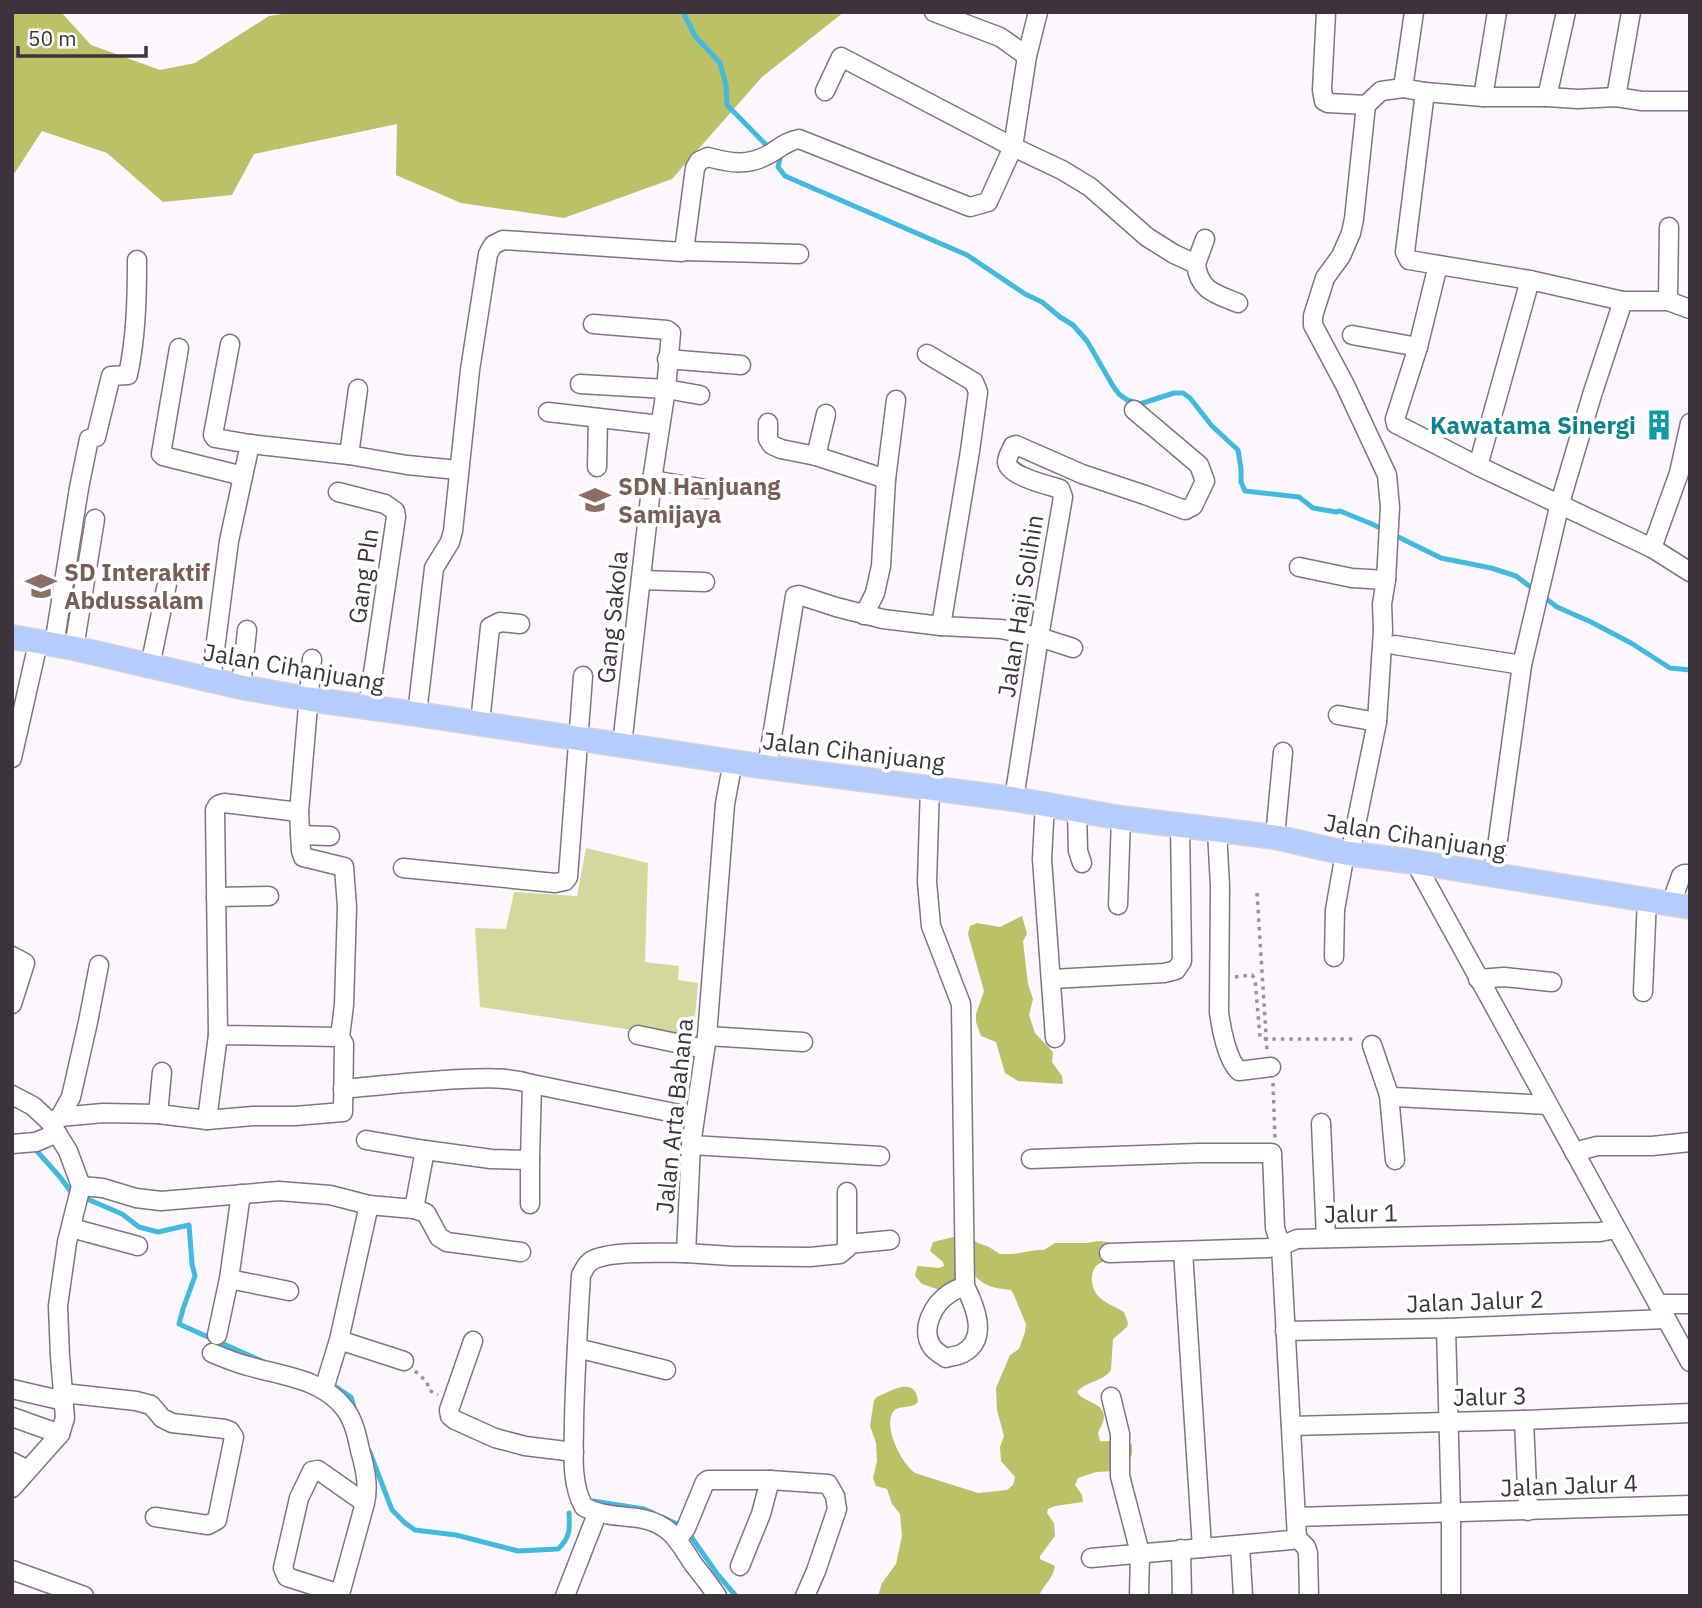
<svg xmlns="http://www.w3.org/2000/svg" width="1702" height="1608" font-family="'IBM Plex Sans',sans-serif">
	<rect width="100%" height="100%" fill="#fbf7fc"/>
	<!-- green -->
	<polygon fill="#d3d99d" points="586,848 648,863 645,962 679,966 678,980 698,983 693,1039 480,1007 475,928 506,929 514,892 577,896"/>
	<!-- forest -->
	<g fill="#bac166">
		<polygon points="12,12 61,12 91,45 160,70 195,63 269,16 296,12 844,12 762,77 672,179 564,218 461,203 396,175 397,124 254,154 232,195 163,202 107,153 42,131 12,177"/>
		<polygon points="1022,916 1027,934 1023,941 1028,984 1033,999 1029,1015 1035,1033 1053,1052 1052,1062 1062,1076 1063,1084 1018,1081 1005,1073 996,1042 981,1036 976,1022 976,1014 984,991 968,934 970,926 977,923 1000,927"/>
		<path d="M957 1236 969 1237 978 1243 989 1247 1000 1254H1013L1037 1250H1044L1055 1243H1087L1098 1241 1109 1242 1116 1248 1112 1259C1107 1261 1100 1262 1096 1266 1089 1275 1091 1290 1100 1298 1107 1304 1116 1307 1124 1312L1128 1323 1127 1327 1113 1339 1111 1370C1103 1382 1086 1381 1077 1392 1084 1404 1109 1402 1103 1422 1102 1426 1099 1429 1098 1433L1100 1441C1111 1442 1123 1438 1132 1445V1454L1129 1461 1115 1471 1096 1472 1078 1478 1075 1485 1082 1495 1083 1502 1055 1506 1048 1509 1047 1513 1054 1523 1055 1536 1040 1556V1559L1055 1566C1053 1579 1044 1584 1039 1596H878L882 1583 896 1564 902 1536 900 1514 892 1504 887 1489 876 1486 873 1478 877 1461 876 1443 870 1426 874 1400 877 1397C891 1391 916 1375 918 1402 911 1410 899 1404 893 1412 883 1428 902 1464 915 1473L978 1493 1007 1490 1013 1485 1015 1477 1001 1461 1000 1447 1004 1436 997 1410 996 1388 1010 1355 1019 1349 1025 1332 1026 1324 1013 1293 1011 1290C995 1288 983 1287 973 1273L958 1276 953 1286 940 1290 922 1284 915 1276 917 1267 918 1266 939 1268 944 1266 943 1262 930 1251 933 1242Z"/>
	</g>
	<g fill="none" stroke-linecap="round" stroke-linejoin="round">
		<!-- stream -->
		<g stroke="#41badd" stroke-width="5">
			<polyline points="683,12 695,36 720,63 726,85 727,105 780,159 778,167 785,176 967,255 1025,294 1042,302 1060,317 1073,325 1087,341 1113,386 1119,394 1127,400 1140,404 1174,393 1183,393 1190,398 1212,426 1238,450 1241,469 1241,482 1245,491 1299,497 1313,508 1336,512 1340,511 1372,524 1441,558 1491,568 1516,576 1557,607 1591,622 1631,643 1670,668 1690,670"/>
			<polyline points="35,1149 60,1177 71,1192 122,1214 139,1227 158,1232 189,1225 192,1264 195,1276 183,1309 179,1324 264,1362"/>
			<polyline points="336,1387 351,1397 356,1414"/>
			<path d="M369 1450 392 1510 405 1523 415 1530 456 1535 518 1551 558 1549C570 1538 570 1529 569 1513"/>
			<polyline points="593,1501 644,1509 655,1514"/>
			<polyline points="664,1518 677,1524"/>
			<polyline points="692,1538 718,1575 736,1596"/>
		</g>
		<!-- minor casing -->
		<g stroke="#847188" stroke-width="21">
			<g id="minor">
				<polyline points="934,12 1000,37 1027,56"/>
				<path d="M1038 12 1027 56 1013 147 1062 170 1090 187 1147 237 1174 254 1196 264C1199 291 1216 294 1238 303"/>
				<polyline points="1326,12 1322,90 1324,101 1328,103 1366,105 1381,91 1403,88"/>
				<polyline points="1414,12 1403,88 1425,92 1483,97 1547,97 1578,99 1616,97 1642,101 1690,101"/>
				<polyline points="1425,92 1405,252 1409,260 1530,280 1623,301 1668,301 1690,309"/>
				<polyline points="1483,97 1497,12"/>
				<polyline points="1547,97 1566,12"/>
				<polyline points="1616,97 1631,12"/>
				<polyline points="684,251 799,254"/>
				<polyline points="1196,264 1205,239"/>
				<polyline points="1438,265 1418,347 1395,419 1396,424 1478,466 1652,548 1690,572"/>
				<polyline points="1668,301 1669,227"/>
				<polyline points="593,324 667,330 671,333 666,389 652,480 622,745"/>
				<polyline points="1352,335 1418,347"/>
				<polyline points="230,344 213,435 215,438 250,444 349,455 407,465 458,470"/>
				<polyline points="179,348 161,454 163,456 243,476"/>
				<polyline points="927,354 974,382 978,392 970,451 941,626 1001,629 1039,637 1073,648"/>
				<polyline points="667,359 741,365"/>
				<polyline points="580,384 666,389 700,395"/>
				<polyline points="548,412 660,425"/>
				<polyline points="768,423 768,439 772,445 781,449 816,456 886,479"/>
				<polyline points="349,455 358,389"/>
				<polyline points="816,456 826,414"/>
				<polyline points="1478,466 1530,280"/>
				<polyline points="597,467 598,418"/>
				<polyline points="652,480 706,489"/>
				<polyline points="338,492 385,504 395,511 396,517 368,707"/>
				<polyline points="1652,548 1679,473 1690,423"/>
				<polyline points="1299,567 1352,578 1386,580"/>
				<polyline points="641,580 705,582"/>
				<polyline points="864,615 875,593 881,566 886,479 896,400"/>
				<path d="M54 645 79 488 89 439 96 437 111 376 128 375C136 337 137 300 137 260"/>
				<polyline points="1395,645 1522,665"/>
				<polyline points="74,648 95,519"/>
				<polyline points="312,659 299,812 224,803 218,805 215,810 218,1035 340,1037"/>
				<polyline points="150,666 167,584"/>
				<polyline points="211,680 229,541 250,444"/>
				<polyline points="241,687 247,630"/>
				<path d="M417 714 434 568 450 542 453 531 470 370 488 254 493 245 503 240 682 252 684 251 695 168 699 161 708 157C732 164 751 166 773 152 782 146 788 141 799 139L970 207 988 202 1013 147 841 57 825 91"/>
				<polyline points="1338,715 1377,722"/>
				<polyline points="480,723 490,627 500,622 520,624"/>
				<polyline points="12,758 38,643"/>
				<polyline points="767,767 795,596 799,595 836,607 883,619 941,626"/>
				<path d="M930 786 927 882 931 926 961 1004 965 1286C975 1306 989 1339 963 1353 958 1356 951 1356 946 1358 941 1355 936 1352 932 1347 920 1329 933 1304 950 1293 954 1290 960 1288 965 1286"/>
				<path d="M1014 799 1039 637 1063 497 1060 489C1048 485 1008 476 1007 462 1007 457 1011 451 1013 446L1016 445 1082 474 1145 495 1185 510 1193 506 1205 481 1199 465 1134 410"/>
				<polyline points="1045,803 1042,859 1055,1038"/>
				<polyline points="1077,810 1078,851 1082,863"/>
				<path d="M1217 831 1220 886 1219 1012C1221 1028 1227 1060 1239 1071L1271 1067"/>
				<polyline points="300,835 330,836"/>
				<polyline points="1275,837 1283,752"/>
				<polyline points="1350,854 1377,722 1383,630 1382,604 1386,580 1390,507 1387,475 1345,385 1313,325 1313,316 1325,278 1341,256 1351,233 1354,219 1366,105"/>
				<polyline points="1415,862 1690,1362"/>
				<polyline points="403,868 555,883 565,881 568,877 583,676"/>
				<polyline points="1493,876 1522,665 1560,503 1592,395 1623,301"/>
				<polyline points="216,897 269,896"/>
				<polyline points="1671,904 1681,876 1684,874 1690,874"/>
				<polyline points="1118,905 1121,818"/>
				<polyline points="12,956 25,963 12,1004"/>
				<polyline points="1334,957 1335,910 1345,853"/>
				<polyline points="1052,979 1164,973 1176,970 1182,961 1180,824"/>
				<polyline points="1478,979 1504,977 1552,982"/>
				<polyline points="1643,992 1647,898"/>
				<polyline points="638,1035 705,1049"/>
				<polyline points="707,1036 803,1042"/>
				<polyline points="1372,1045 1389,1095 1395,1097 1548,1105"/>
				<path d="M343 1089C382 1085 422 1081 462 1079 486 1078 509 1077 532 1084"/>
				<polyline points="12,1095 33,1106 50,1122 68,1151 81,1186 67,1242 58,1306 60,1356 65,1418 60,1434 12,1488"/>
				<polyline points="1389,1095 1395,1160"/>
				<polyline points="158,1114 162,1072"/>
				<polyline points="60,1117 103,1113 158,1114 207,1120 253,1116 295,1116 343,1112 344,1044 340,1037 344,1005 347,907 344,867 303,857 301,851 299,812"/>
				<polyline points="53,1120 60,1117 71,1097 88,1022 99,965"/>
				<polyline points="207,1120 218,1035"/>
				<polyline points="1321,1123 1326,1238"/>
				<polyline points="366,1140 425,1150"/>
				<polyline points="12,1144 36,1142 57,1133"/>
				<polyline points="691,1145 880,1156"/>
				<polyline points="1574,1152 1597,1146 1652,1146 1690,1142"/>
				<polyline points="1031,1159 1198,1153 1272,1153 1275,1228 1281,1246 1297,1538 1291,1540 1091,1558"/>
				<polyline points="81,1186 103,1188 136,1198 161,1201 279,1191 330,1195 369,1205 414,1209 425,1150 491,1159 530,1160 532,1084 694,1117"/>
				<polyline points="530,1204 530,1160"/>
				<polyline points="414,1209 426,1213 439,1237 447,1242 521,1252"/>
				<polyline points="72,1226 79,1230 138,1246"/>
				<polyline points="848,1244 890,1240"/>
				<polyline points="1183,1251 1202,1548"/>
				<polyline points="686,1253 731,1256 810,1257 840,1254 847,1248 847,1192"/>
				<polyline points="1109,1253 1268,1248 1281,1246 1297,1239 1600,1232 1616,1229"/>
				<polyline points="229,1279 289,1291"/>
				<polyline points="1658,1304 1690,1304"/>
				<polyline points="1446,1328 1451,1513 1451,1596"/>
				<polyline points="1285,1331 1446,1328 1666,1319"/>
				<polyline points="217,1335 229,1279 241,1194"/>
				<polyline points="339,1340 404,1361"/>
				<polyline points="473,1341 449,1410 450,1416 455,1420 495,1438 525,1446 574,1452"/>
				<polyline points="577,1348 666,1370"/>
				<path d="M212 1353C224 1358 236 1363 248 1366 282 1376 323 1379 345 1409 354 1421 357 1436 360 1450 365 1468 369 1485 365 1503L340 1594 287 1577 283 1568 299 1498 312 1471 318 1470 365 1503"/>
				<polyline points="12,1389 64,1401"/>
				<polyline points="324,1389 339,1340 369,1205"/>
				<polyline points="63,1393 136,1401 151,1405 162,1418 172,1423 225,1429 230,1431 234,1437 217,1520 208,1525 155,1517"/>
				<polyline points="1111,1397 1120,1434 1120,1476 1140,1553 1139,1596"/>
				<polyline points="12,1417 60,1434"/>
				<polyline points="1524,1420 1528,1511"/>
				<polyline points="1291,1426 1524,1420 1690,1413"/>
				<polyline points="12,1462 28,1470"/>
				<polyline points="1296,1517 1690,1505"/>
				<polyline points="1297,1538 1306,1547 1308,1553 1309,1596"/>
				<polyline points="678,1539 686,1528 705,1482 708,1480 770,1480 828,1484 835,1496 837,1509 816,1571 805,1596"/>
				<polyline points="1240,1545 1243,1596"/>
				<polyline points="1181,1549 1182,1596"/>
				<polyline points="740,1566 761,1514 770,1480"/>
				<polyline points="12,1570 84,1596"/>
				<polyline points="565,1596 597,1514"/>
				<path d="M717 1596C710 1585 702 1575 694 1565 679 1543 672 1525 643 1519 622 1515 603 1517 584 1507 570 1483 574 1449 574 1422 575 1373 578 1324 581 1275 584 1270 586 1264 591 1261 609 1250 663 1253 686 1253L691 1145 707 1036 725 804 733 761"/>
			</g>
		</g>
		<!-- major casing -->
		<g stroke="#d4d2d4" stroke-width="26">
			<polyline id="major" points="12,637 74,648 241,687 308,699 417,714 767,767 1014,799 1121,818 1275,837 1345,853 1415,862 1690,907"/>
		</g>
		<!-- path -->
		<g stroke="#99939a" stroke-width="3.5" stroke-dasharray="3.5 5" stroke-linecap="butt">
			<polyline points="1257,893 1267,1051"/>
			<polyline points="1235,977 1252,975 1255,979 1260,1037 1262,1039 1357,1039"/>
			<polyline points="1273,1083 1275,1138"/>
			<polyline points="415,1371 427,1382 429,1390 438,1395"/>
		</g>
		<!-- minor -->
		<use href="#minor" stroke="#fff" stroke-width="18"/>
		<!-- major -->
		<use href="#major" stroke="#b4ccff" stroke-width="23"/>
	</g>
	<!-- icons -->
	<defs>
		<g id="building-bare" transform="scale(2.415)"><path d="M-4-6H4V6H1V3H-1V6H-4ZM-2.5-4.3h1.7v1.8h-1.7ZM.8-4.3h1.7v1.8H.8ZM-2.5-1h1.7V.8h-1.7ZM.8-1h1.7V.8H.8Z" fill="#0f9aa8" stroke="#fff" stroke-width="2.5" paint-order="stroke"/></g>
		<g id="school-bare" transform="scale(2.415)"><path d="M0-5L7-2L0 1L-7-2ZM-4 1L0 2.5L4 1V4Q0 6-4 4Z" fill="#8d6e63" stroke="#fff" stroke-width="2.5" paint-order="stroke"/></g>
	</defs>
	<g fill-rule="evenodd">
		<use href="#building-bare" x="1659" y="425"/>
		<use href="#school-bare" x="595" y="500"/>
		<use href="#school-bare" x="41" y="586"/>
	</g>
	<g text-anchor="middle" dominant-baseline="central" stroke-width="7" stroke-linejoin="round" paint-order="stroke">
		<!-- culture labels -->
		<g font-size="24" font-weight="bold" fill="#0d838f" stroke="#fff" text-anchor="end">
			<text x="1636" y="425">Kawatama Sinergi</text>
		</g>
		<!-- education labels -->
		<g font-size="24" font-weight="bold" fill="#785e54" stroke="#fff" text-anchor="start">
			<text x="618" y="486">SDN Hanjuang<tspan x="618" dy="28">Samijaya</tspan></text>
			<text x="64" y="572">SD Interaktif<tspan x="64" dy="28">Abdussalam</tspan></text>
		</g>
		<!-- street labels -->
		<g font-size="24" fill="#3c333d" stroke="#fff">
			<text transform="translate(363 576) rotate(-82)">Gang Pln</text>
			<text transform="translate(1020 606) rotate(-81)">Jalan Haji Solihin</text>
			<text transform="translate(612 617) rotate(-84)">Gang Sakola</text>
			<text transform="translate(294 667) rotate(10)">Jalan Cihanjuang</text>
			<text transform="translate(854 751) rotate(7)">Jalan Cihanjuang</text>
			<text transform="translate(1415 836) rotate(9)">Jalan Cihanjuang</text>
			<text transform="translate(674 1116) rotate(-84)">Jalan Arta Bahana</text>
			<text transform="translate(1361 1213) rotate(-1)">Jalur 1</text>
			<text transform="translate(1475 1301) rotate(-2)">Jalan Jalur 2</text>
			<text transform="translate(1490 1396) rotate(-1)">Jalur 3</text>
			<text transform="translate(1569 1485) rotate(-2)">Jalan Jalur 4</text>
		</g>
	</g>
	<!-- border -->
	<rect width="1702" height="1608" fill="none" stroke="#3c333d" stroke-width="28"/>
	<!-- scale -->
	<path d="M18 46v10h128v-10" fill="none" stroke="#3c333d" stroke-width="3.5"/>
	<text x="28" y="46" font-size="21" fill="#3c333d" stroke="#ffffff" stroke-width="5" paint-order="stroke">50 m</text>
</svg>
